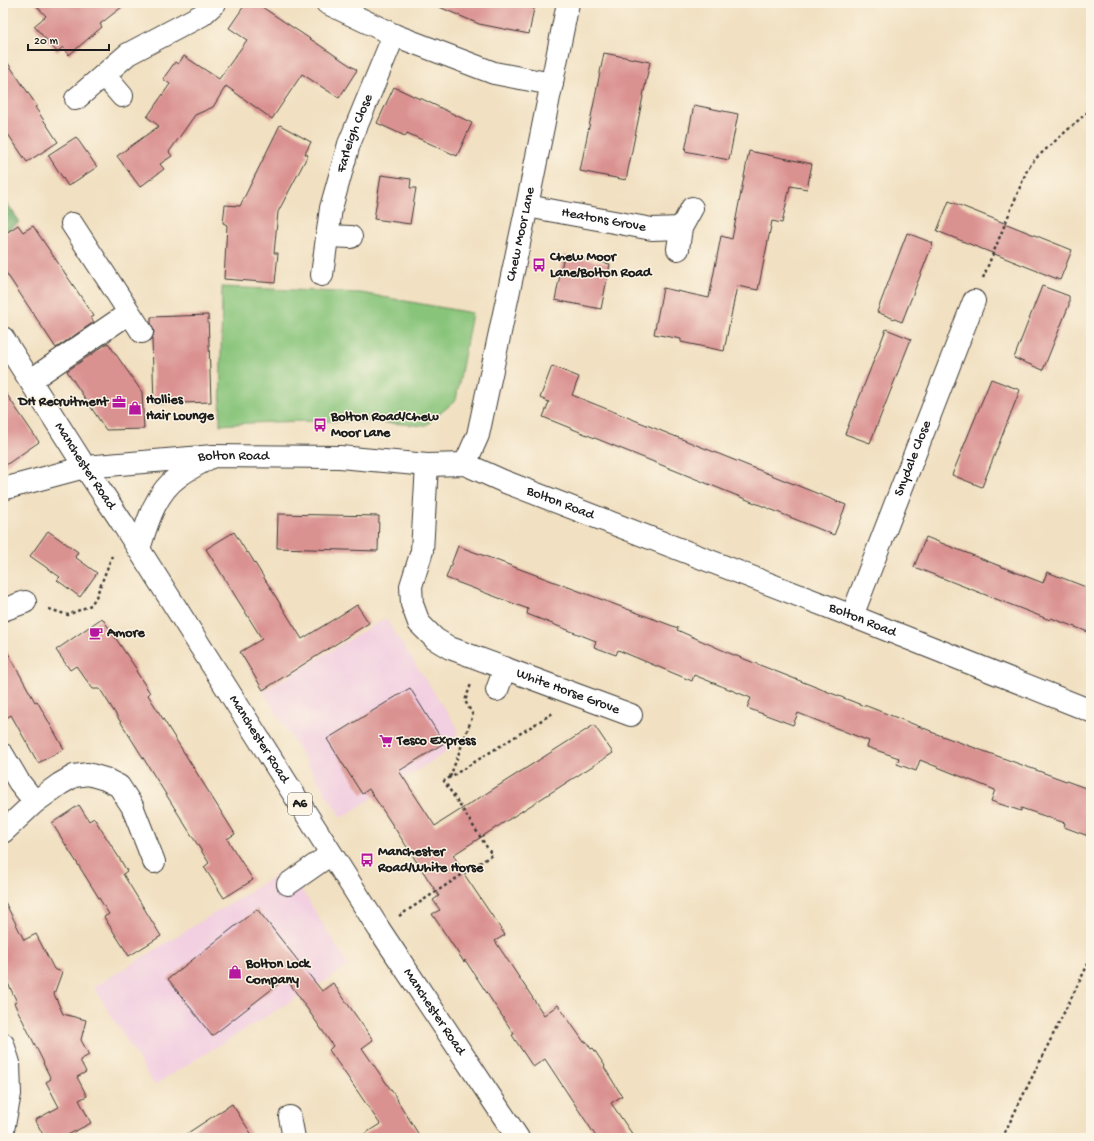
<svg xmlns="http://www.w3.org/2000/svg" width="1094" height="1141" font-family="'Gochi Hand',sans-serif">
	<rect width="100%" height="100%" fill="#fcf5e5"/>
	<filter id="ink" filterUnits="userSpaceOnUse"><feTurbulence type="fractalNoise" baseFrequency=".025" numOctaves="2"/><feDisplacementMap in="SourceGraphic" scale="8" xChannelSelector="R" yChannelSelector="G"/><feConvolveMatrix kernelMatrix="1 2 1 2 8 2 1 2 1" color-interpolation-filters="sRGB"/></filter>
	<filter id="wash" filterUnits="userSpaceOnUse"><feTurbulence type="fractalNoise" baseFrequency=".012" numOctaves="4" result="noise"/><feDisplacementMap in="SourceGraphic" scale="16" xChannelSelector="R" yChannelSelector="G"/><feGaussianBlur stdDeviation="0.9" result="paint"/><feColorMatrix in="noise" values="0 0 0 0 0 0 0 0 0 0 0 0 0 0 0 0 0 1.4 0 .05"/><feComposite in="paint" operator="in"/></filter>
	<g filter="url(#wash)">
		<rect width="100%" height="100%" fill="#f1e0c1"/>
		<!-- built -->
		<g fill="#f2cfe1">
			<polygon points="385,618 458,729 453,748 341,818 263,692"/>
			<polygon points="288,868 349,966 154,1085 94,987"/>
		</g>
		<!-- green -->
		<path fill="#88c47a" stroke="#52704b" d="M222 287 361 293 472 313 456 400 425 426C356 419 288 420 220 425Z"/>
		<!-- forest -->
		<polygon fill="#6eaa6a" stroke="#456343" points="3,197 20,222 3,233"/>
		<g id="blocks">
			<!-- building -->
			<g fill="#da9291">
				<polygon points="34,3 127,3 100,24 102,27 69,55 63,47 57,52 34,26 46,16"/>
				<polygon points="246,3 256,3 357,70 339,98 302,74 272,119 226,86 213,107 195,115 169,152 172,156 160,164 164,169 140,187 117,156 159,126 147,117 170,84 163,79 175,62 178,64 184,56 219,79 247,40 229,28"/>
				<polygon points="430,3 535,3 529,34 479,24"/>
				<polygon points="604,53 650,62 626,180 580,171"/>
				<polygon points="3,56 37,106 35,107 58,142 27,162 3,127"/>
				<polygon points="394,87 420,99 420,98 472,123 457,156 407,133 405,136 377,123"/>
				<polygon points="694,105 738,114 729,160 685,151"/>
				<polygon points="280,125 311,142 305,154 308,155 278,212 274,253 278,253 275,283 224,279 227,225 223,223 225,205 240,206"/>
				<polygon points="76,137 97,167 68,186 48,155"/>
				<polygon points="749,151 812,164 807,189 790,186 782,223 772,221 758,290 737,286 724,351 681,342 681,339 654,334 663,288 709,298 721,236 732,239"/>
				<polygon points="381,175 411,179 410,188 416,188 410,224 374,219"/>
				<polygon points="949,201 1072,250 1060,280 937,231"/>
				<polygon points="18,225 23,232 33,226 94,316 91,318 94,322 56,348 3,268 3,235"/>
				<polygon points="907,233 933,243 902,322 877,312"/>
				<polygon points="564,255 610,264 601,309 555,300"/>
				<polygon points="1042,286 1069,296 1069,305 1043,370 1014,358"/>
				<polygon points="208,315 211,402 154,404 152,339 154,332 151,323 151,317"/>
				<polygon points="886,329 911,339 870,443 845,434"/>
				<polygon points="108,343 142,392 144,429 106,430 67,371"/>
				<polygon points="552,366 579,377 572,395 846,505 834,535 543,417 549,402 540,398"/>
				<polygon points="991,379 1020,390 982,487 952,475"/>
				<polygon points="3,389 39,442 3,467"/>
				<polygon points="278,514 379,516 378,551 277,548"/>
				<polygon points="48,531 78,552 75,557 97,573 80,597 57,580 60,577 30,556"/>
				<polygon points="234,532 247,553 248,552 302,639 357,605 369,623 263,690 240,652 262,639 206,549"/>
				<polygon points="926,537 1043,583 1047,572 1091,589 1091,633 1051,618 1050,620 914,567"/>
				<polygon points="458,546 678,628 677,630 729,653 864,706 864,705 931,731 931,732 1091,790 1091,837 1064,827 1065,823 1021,808 1021,811 991,801 995,790 920,760 916,771 897,764 899,758 867,747 869,741 798,713 793,725 747,708 751,698 694,675 692,681 618,650 616,655 594,647 596,641 527,614 528,609 446,578"/>
				<polygon points="102,618 137,670 136,671 150,693 148,695 235,834 227,839 253,880 224,898 204,867 209,863 100,689 93,689 76,666 70,670 56,650"/>
				<polygon points="3,644 35,702 37,701 64,749 38,763 11,715 3,720"/>
				<polygon points="410,688 444,743 399,771 435,826 594,725 613,753 453,855 463,870 462,871 505,935 495,941 544,1015 558,1005 584,1042 586,1041 591,1049 593,1048 605,1066 604,1067 622,1096 611,1103 635,1138 597,1138 545,1059 533,1067 512,1035 514,1034 465,960 464,962 432,914 440,910 433,900 439,896 369,789 362,794 327,739"/>
				<polygon points="79,805 89,821 94,818 118,856 127,871 123,874 161,936 129,956 104,917 109,914 52,823"/>
				<polygon points="3,898 24,940 36,934 54,969 62,972 54,994 63,1014 86,1020 81,1040 89,1055 80,1060 86,1072 77,1077 87,1096 79,1100 91,1123 62,1138 45,1138 35,1120 59,1107 46,1082 51,1079 43,1063 44,1063 14,1003 17,1002 3,973"/>
				<polygon points="257,909 322,991 333,983 373,1040 362,1048 398,1100 397,1100 421,1138 358,1138 380,1124 329,1050 333,1046 286,978 212,1036 168,979"/>
				<polygon points="232,1104 254,1138 180,1138 203,1123"/>
			</g>
		</g>
	</g>
	<g filter="url(#ink)">
		<use href="#blocks" fill-opacity="0" stroke="#3c3935" stroke-width="1"/>
		<g fill="none" stroke-linecap="round" stroke-linejoin="round">
			<!-- minor casing -->
			<g stroke="#3c3935" stroke-width="24">
				<g id="minor">
					<polyline points="327,3 394,35 494,73 552,84"/>
					<polyline points="104,75 122,96"/>
					<polyline points="76,99 128,54 202,15 215,3"/>
					<path id="s1" d="M527 206 652 229 681 228"/>
					<polyline points="72,224 142,332"/>
					<polyline points="327,236 351,237"/>
					<polyline points="678,249 681,228 692,208"/>
					<path id="s2" d="M322 275 331 208 349 144 394 35"/>
					<polyline points="31,380 129,313"/>
					<path id="s3" d="M465 464 478 435 527 206 568 3"/>
					<path id="s4" d="M427 465 422 551 411 586 412 604 419 623 435 639 450 648 631 715"/>
					<path id="s5" d="M85 467 213 456 340 457 427 465 465 464 503 481 852 616 1091 711"/>
					<path d="M139 549C147 523 155 493 179 476 188 469 199 464 209 458"/>
					<polyline points="3,610 25,602"/>
					<path id="s6" d="M852 616 974 301"/>
					<polyline points="497,690 505,668"/>
					<polyline points="3,755 19,782 35,802"/>
					<polyline points="3,832 35,802 60,784 74,776 88,774 105,779 119,786 132,806 154,862"/>
					<polyline points="288,884 331,854"/>
					<polyline points="3,1044 9,1063 10,1094 3,1130"/>
					<polyline points="290,1117 294,1138"/>
				</g>
			</g>
			<!-- major casing -->
			<g stroke="#3c3935" stroke-width="24">
				<g id="major">
					<path id="s7" d="M3 338 85 467 121 521 379 929 518 1138"/>
					<polyline points="3,489 85,467"/>
				</g>
			</g>
			<!-- path -->
			<g stroke="#3c3935" stroke-width="2.5" stroke-dasharray="3 3" stroke-linecap="butt">
				<polyline points="983,278 1027,170 1035,159 1091,109"/>
				<polyline points="49,609 68,615 91,605 96,597 112,556"/>
				<polyline points="450,777 473,715 465,701 471,684"/>
				<polyline points="399,916 492,855 444,781 553,713"/>
				<polyline points="1002,1138 1091,958"/>
			</g>
			<!-- minor -->
			<use href="#minor" stroke="#fff" stroke-width="22"/>
			<!-- major -->
			<use href="#major" stroke="#fff" stroke-width="22"/>
		</g>
	</g>
	<!-- icons -->
	<defs>
		<g id="bus-bare" transform="scale(1.08)"><path d="M-5-6H5V4H4V6H2V4H-2V6H-4V4H-5ZM-3.5-4V0h7V-4ZM-3.5 1.2v1.5H-2V1.2ZM2 1.2v1.5H3.5V1.2Z" fill="#b5179e" stroke="#fcf5e5" stroke-width="2.5" paint-order="stroke"/></g>
		<g id="office-bare" transform="scale(1.08)"><path d="M-6-3h4V-5.5h4V-3h4V5H-6ZM-1-4.5V-3h2v-1.5ZM-6 0V1H6V0Z" fill="#b5179e" stroke="#fcf5e5" stroke-width="2.5" paint-order="stroke"/></g>
		<g id="shop-bare" transform="scale(1.08)"><path d="M-5-2.5h2.3a2.7 3.5 0 0 1 5.4 0H5L5.5 6h-11ZM-1.5-2.5h3a1.5 2.3 0 0 0-3 0Z" fill="#b5179e" stroke="#fcf5e5" stroke-width="2.5" paint-order="stroke"/></g>
		<g id="cafe-bare" transform="scale(1.08)"><path d="M-5.5-4.5H6V0H3Q3 3.5 0 3.5H-2.5Q-5.5 3.5-5.5 0ZM3-3.2v2h1.7v-2ZM-6 4.5H4V6H-6Z" fill="#b5179e" stroke="#fcf5e5" stroke-width="2.5" paint-order="stroke"/></g>
		<g id="supermarket-bare" transform="scale(1.08)"><path d="M-6-5.5h2.5l.6 2H6L4.5 2H-2.5L-4.4-4H-6ZM-1.5 3.2a1.3 1.3 0 1 0 .1 0ZM3 3.2a1.3 1.3 0 1 0 .1 0Z" fill="#b5179e" stroke="#fcf5e5" stroke-width="2.5" paint-order="stroke"/></g>
	</defs>
	<g fill-rule="evenodd">
		<use href="#bus-bare" x="539" y="265"/>
		<use href="#office-bare" x="119" y="402"/>
		<use href="#shop-bare" x="135" y="408"/>
		<use href="#bus-bare" x="320" y="425"/>
		<use href="#cafe-bare" x="96" y="633"/>
		<use href="#supermarket-bare" x="386" y="741"/>
		<use href="#bus-bare" x="367" y="860"/>
		<use href="#shop-bare" x="235" y="972"/>
	</g>
	<g text-anchor="middle" dominant-baseline="central" stroke-width="3" stroke-linejoin="round" paint-order="stroke">
		<!-- shield labels -->
		<rect fill="#fcf5e5" stroke="#5f5d58" stroke-width="1" x="288" y="793" width="24" height="22" rx="3"/>
		<g font-size="13" font-weight="bold" fill="#1c1c1c">
			<text x="300" y="804">A6</text>
		</g>
		<!-- street labels -->
		<g font-size="14" fill="#1c1c1c" stroke="#fcf5e5">
			<text stroke="none"><textPath href="#s2" startOffset="146">Farleigh Close</textPath></text>
			<text stroke="none"><textPath href="#s1" startOffset="78">Heatons Grove</textPath></text>
			<text stroke="none"><textPath href="#s3" startOffset="237">Chew Moor Lane</textPath></text>
			<text stroke="none"><textPath href="#s5" startOffset="149">Bolton Road</textPath></text>
			<text stroke="none"><textPath href="#s6" startOffset="169">Snydale Close</textPath></text>
			<text stroke="none"><textPath href="#s7" startOffset="152">Manchester Road</textPath></text>
			<text stroke="none"><textPath href="#s5" startOffset="484">Bolton Road</textPath></text>
			<text stroke="none"><textPath href="#s5" startOffset="808">Bolton Road</textPath></text>
			<text stroke="none"><textPath href="#s4" startOffset="327">White Horse Grove</textPath></text>
			<text stroke="none"><textPath href="#s7" startOffset="476">Manchester Road</textPath></text>
			<text stroke="none"><textPath href="#s7" startOffset="800">Manchester Road</textPath></text>
		</g>
		<!-- poi labels -->
		<g font-size="14" font-weight="bold" fill="#1c1c1c" stroke="#fcf5e5" text-anchor="start">
			<text x="550" y="257">Chew Moor<tspan x="550" dy="16">Lane/Bolton Road</tspan></text>
			<text x="146" y="400">Hollies<tspan x="146" dy="16">Hair Lounge</tspan></text>
			<text x="108" y="402" text-anchor="end">DH Recruitment</text>
			<text x="331" y="417">Bolton Road/Chew<tspan x="331" dy="16">Moor Lane</tspan></text>
			<text x="107" y="633">Amore</text>
			<text x="397" y="741">Tesco Express</text>
			<text x="378" y="852">Manchester<tspan x="378" dy="16">Road/White Horse</tspan></text>
			<text x="246" y="964">Bolton Lock<tspan x="246" dy="16">Company</tspan></text>
		</g>
	</g>
	<!-- margin -->
	<rect width="1094" height="1141" fill="none" stroke="#fcf5e5" stroke-width="16"/>
	<!-- scale -->
	<path d="M28 44v6h81v-6" fill="none" stroke="#1c1c1c" stroke-width="2"/>
	<text x="34" y="44" font-size="12" fill="#1c1c1c" stroke="#fcf5e5" stroke-width="3" paint-order="stroke">20 m</text>
</svg>
